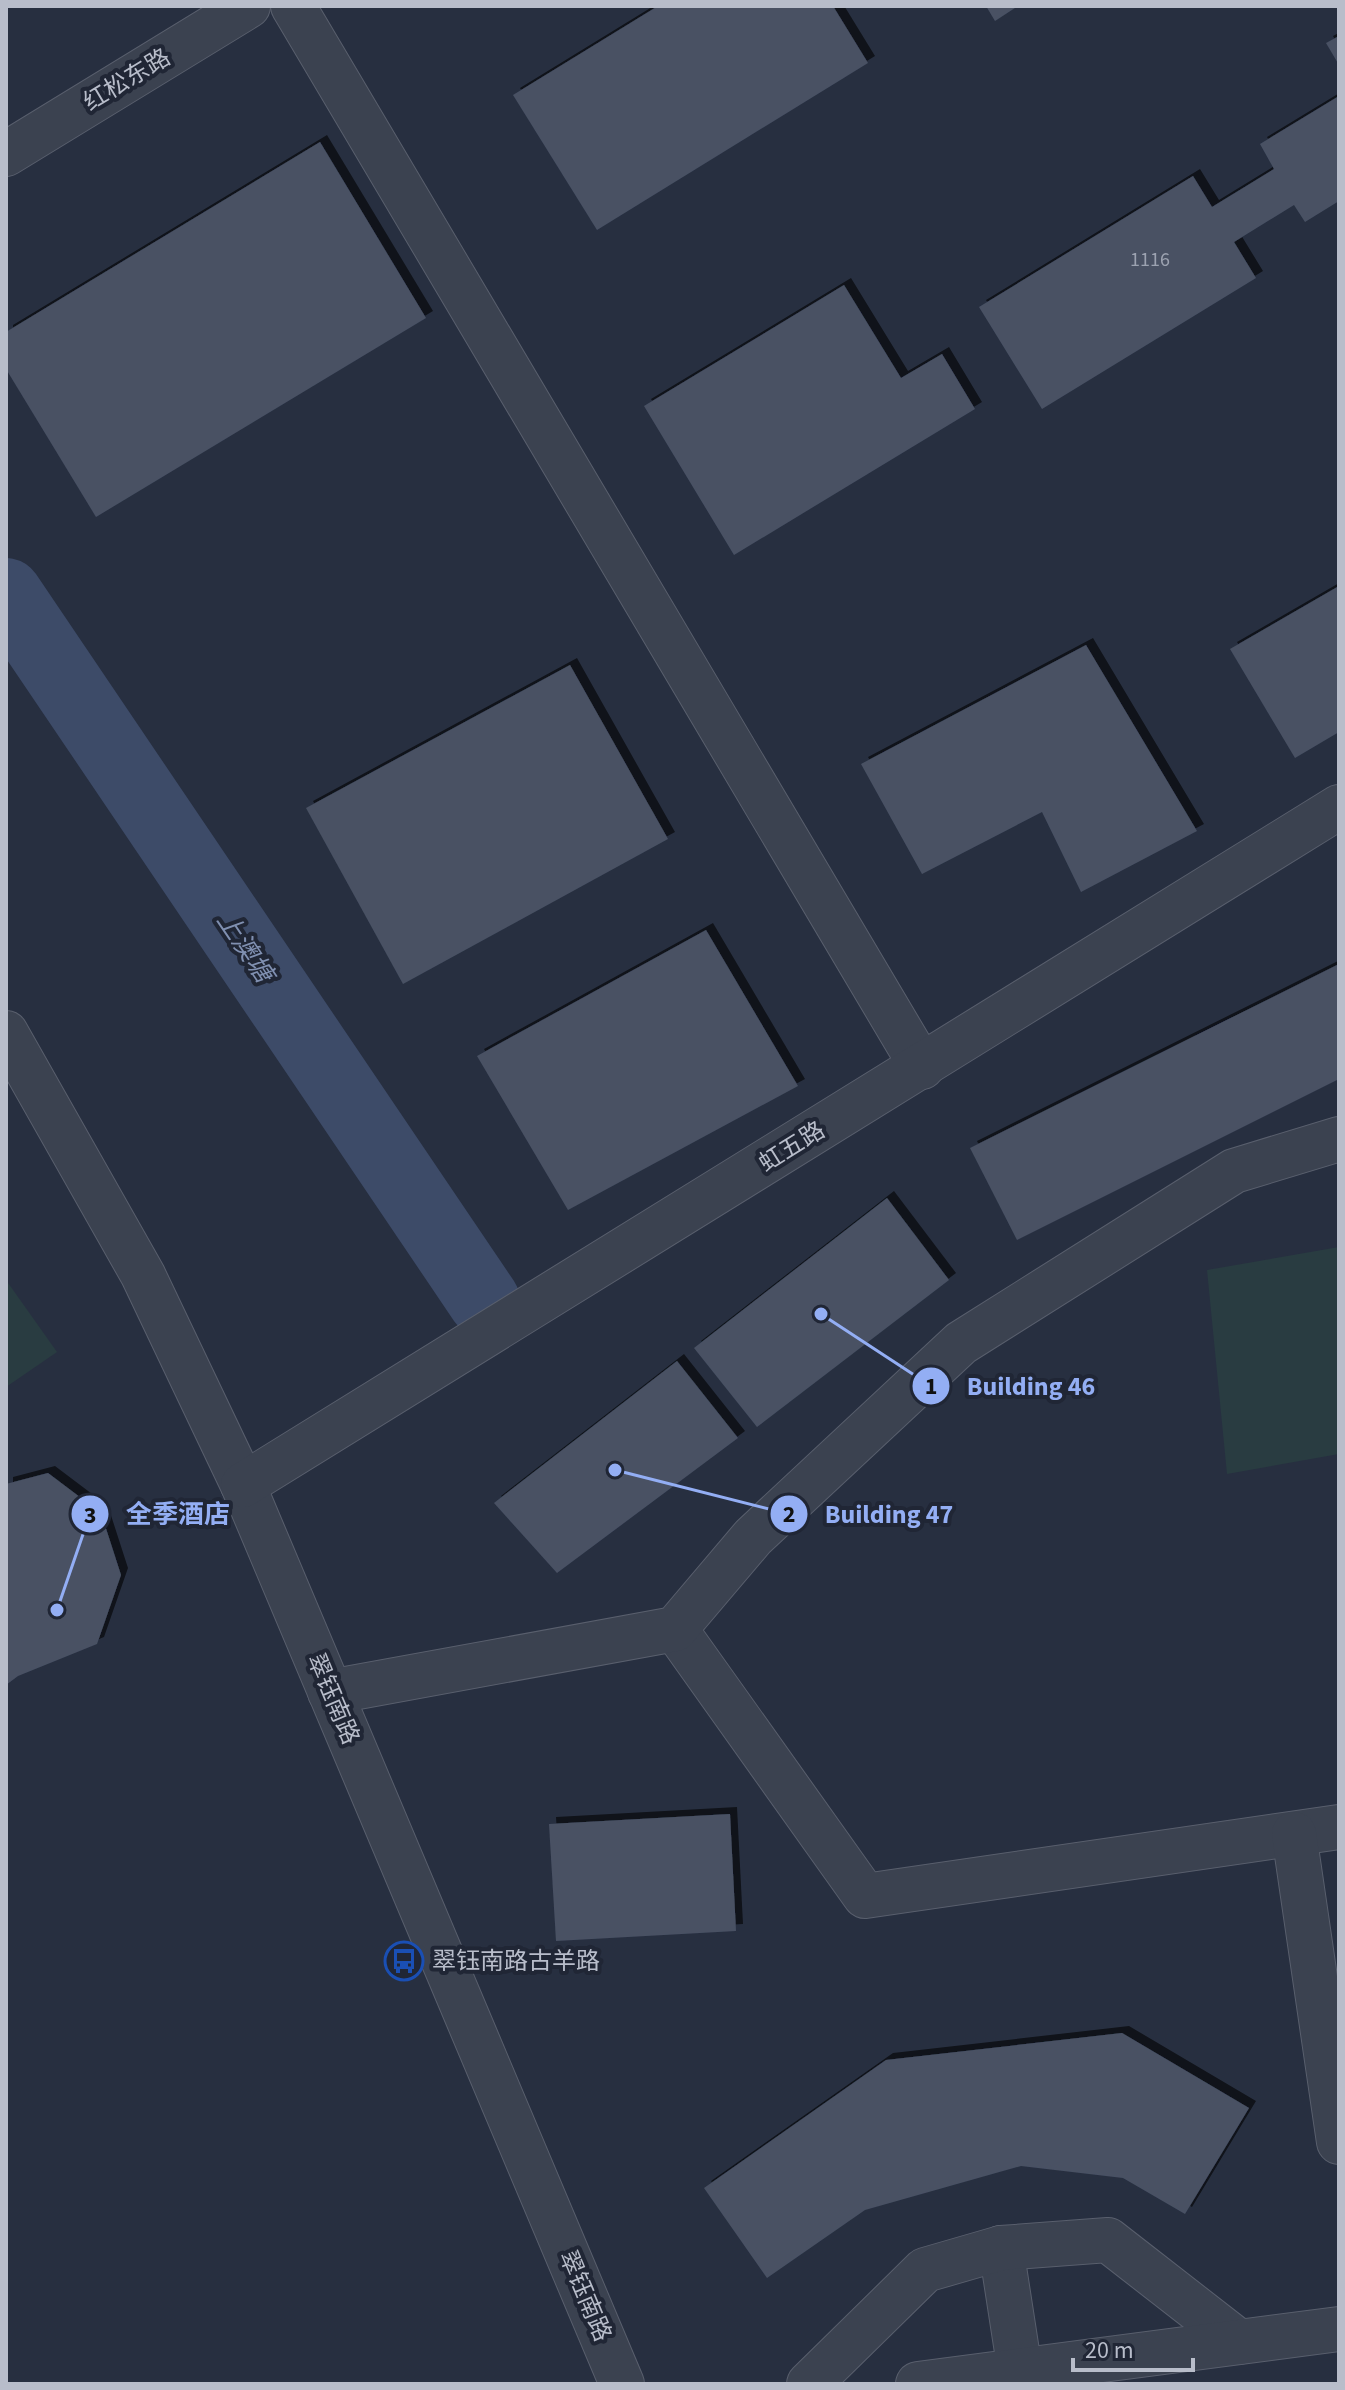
<svg xmlns="http://www.w3.org/2000/svg" width="1345" height="2390" font-family="'Source Sans 3','Noto Sans SC',sans-serif">
	<defs>
		<filter id="shadow"><feDropShadow dx="7" dy="-7" stdDeviation="0" flood-color="#0009"/></filter>
	</defs>
	<rect width="100%" height="100%" fill="#272f40"/>
	<!-- green -->
	<g fill="#293c41">
		<polygon points="1339,1247 1339,1454 1227,1474 1207,1270"/>
		<polygon points="6,1280 57,1352 6,1387"/>
	</g>
	<g fill="none" stroke-linecap="round" stroke-linejoin="round">
		<!-- river -->
		<polyline stroke="#3d4b68" stroke-width="72" points="6,594 484,1301"/>
	</g>
	<!-- building -->
	<g fill="#485164" filter="url(#shadow)">
		<polygon points="658,6 833,6 868,63 597,230 513,95"/>
		<polygon points="986,6 1018,6 995,21"/>
		<polygon points="1339,36 1339,65 1326,43"/>
		<polygon points="1339,96 1339,201 1305,222 1294,205 1234,242 1256,278 1042,409 979,307 1193,176 1212,207 1274,169 1260,144"/>
		<polygon points="320,142 426,318 96,517 6,369 6,332"/>
		<polygon points="844,285 901,378 942,354 975,409 734,555 644,406"/>
		<polygon points="1339,586 1339,732 1295,758 1230,649"/>
		<polygon points="1086,645 1197,831 1081,892 1042,812 922,874 861,764"/>
		<polygon points="570,665 668,839 403,984 306,808"/>
		<polygon points="706,930 798,1086 568,1210 477,1056"/>
		<polygon points="1339,964 1339,1079 1017,1240 970,1148"/>
		<polygon points="887,1198 949,1280 757,1427 694,1348"/>
		<polygon points="677,1361 738,1438 557,1573 494,1503"/>
		<polygon points="48,1473 101,1513 121,1575 97,1644 18,1676 6,1685 6,1484"/>
		<polygon points="730,1814 736,1931 556,1941 549,1824"/>
		<polygon points="1122,2033 1249,2108 1185,2214 1123,2178 1021,2166 865,2210 767,2278 704,2188 886,2060"/>
	</g>
	<g fill="none" stroke-linecap="round" stroke-linejoin="round">
		<!-- minor casing -->
		<g stroke="#595f6d" stroke-width="46">
			<g id="minor">
				<polyline points="293,6 922,1067"/>
				<polyline points="6,154 248,6"/>
				<polyline points="6,1033 143,1275 243,1485 622,2384"/>
				<polyline points="243,1485 1339,807"/>
				<polyline points="675,1629 865,1896 1339,1827"/>
				<polyline points="330,1692 675,1629 753,1537 961,1343 1234,1171 1339,1139"/>
				<polyline points="1294,1834 1339,2142"/>
				<polyline points="1001,2248 1020,2371"/>
				<polyline points="809,2384 925,2270 1001,2248 1108,2240 1239,2342"/>
				<polyline points="918,2384 1339,2329"/>
			</g>
		</g>
		<!-- minor -->
		<use href="#minor" stroke="#3b4250" stroke-width="44"/>
	</g>
	<!-- icons -->
	<defs>
		<g id="bus-ring" transform="scale(2)"><circle r="9.5" fill="#202635" stroke="#1a4fb4" stroke-width="1.5"/><path d="M-5-6H5V4H4V6H2V4H-2V6H-4V4H-5ZM-3.5-4V0h7V-4ZM-3.5 1.2v1.5H-2V1.2ZM2 1.2v1.5H3.5V1.2Z" fill="#1a4fb4"/></g>
	</defs>
	<g fill-rule="evenodd">
		<use href="#bus-ring" x="404" y="1961"/>
	</g>
	<g text-anchor="middle" dominant-baseline="central" stroke-width="8" stroke-linejoin="round" paint-order="stroke">
		<!-- number labels -->
		<g font-size="20" fill="#9ca2b0">
			<text x="1150" y="260">1116</text>
		</g>
		<!-- street labels -->
		<g font-size="24" fill="#b8bdca" stroke="#202635">
			<text transform="translate(127 80) rotate(-31)">红松东路</text>
			<text transform="translate(792 1147) rotate(-32)">虹五路</text>
			<text transform="translate(333 1699) rotate(67)">翠钰南路</text>
			<text transform="translate(585 2296) rotate(67)">翠钰南路</text>
		</g>
		<!-- poi labels -->
		<g font-size="24" fill="#b8bdca" stroke="#202635" text-anchor="start">
			<text x="432" y="1961">翠钰南路古羊路</text>
		</g>
		<!-- water labels -->
		<g font-size="26" font-style="italic" fill="#8090b1" stroke="#202635">
			<text transform="translate(245 947) rotate(56)">上澳塘</text>
		</g>
	</g>
	<!-- callouts -->
	<path fill="none" stroke="#93aef4" stroke-width="3" d="M821 1314L931 1386M615 1470L789 1514M57 1610L90 1514"/>
	<g fill="#93aef4" stroke="#202635" stroke-width="3">
		<circle cx="821" cy="1314" r="8"/>
		<circle cx="615" cy="1470" r="8"/>
		<circle cx="57" cy="1610" r="8"/>
		<circle cx="931" cy="1386" r="20"/>
		<circle cx="789" cy="1514" r="20"/>
		<circle cx="90" cy="1514" r="20"/>
	</g>
	<g font-size="24" text-anchor="middle" font-weight="bold" fill="#111">
		<text x="931" y="1394">1</text>
		<text x="789" y="1522">2</text>
		<text x="90" y="1523">3</text>
	</g>
	<g font-size="26" text-anchor="middle" font-weight="bold" fill="#93aef4" stroke="#202635" stroke-width="8" stroke-linejoin="round" paint-order="stroke">
		<text x="1031" y="1395">Building 46</text>
		<text x="889" y="1523">Building 47</text>
		<text x="178" y="1523">全季酒店</text>
	</g>
	<!-- border -->
	<rect width="1345" height="2390" fill="none" stroke="#b8bdca" stroke-width="16"/>
	<!-- scale -->
	<path d="M1073 2358v12h120v-12" fill="none" stroke="#b8bdca" stroke-width="4"/>
	<text x="1085" y="2358" font-size="24" fill="#b8bdca" stroke="#202635" stroke-width="6" paint-order="stroke">20 m</text>
</svg>
